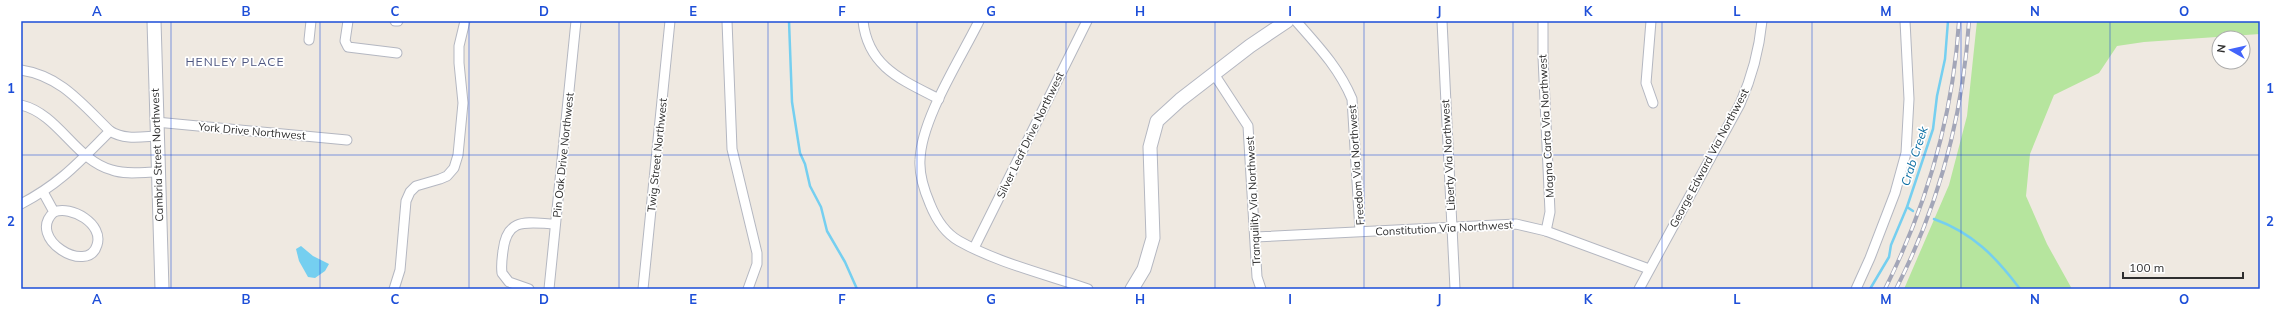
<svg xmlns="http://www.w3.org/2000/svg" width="2281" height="310" font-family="Mulish,sans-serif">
	<rect width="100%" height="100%" fill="#efe9e1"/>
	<!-- green -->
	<polygon fill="#b6e59e" points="1977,21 2260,21 2260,34 2144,42 2117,46 2099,73 2054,95 2030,154 2026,196 2047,244 2072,289 1904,289 1949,185 1967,116"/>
	<!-- water -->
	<polygon fill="#75cff0" points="301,246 313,256 329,264 325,271 315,278 308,277 299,261 296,249"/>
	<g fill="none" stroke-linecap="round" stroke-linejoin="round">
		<!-- stream -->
		<g stroke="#75cff0" stroke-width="2.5">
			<polyline points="789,21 792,102 800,153 805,164 810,186 821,207 827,231 845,262 857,289"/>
			<polyline points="1907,207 1913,211"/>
			<path d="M1934 219C1973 233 1996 257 2020 289"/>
			<polyline points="1870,289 1889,257 1891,245 1907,207 1933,129 1937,96 1945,59 1948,21"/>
		</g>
		<!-- street casing -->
		<g stroke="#b4b7c1" stroke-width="11">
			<g id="street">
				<polyline points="348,21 345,41 348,47 397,53"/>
				<polyline points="395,21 398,21"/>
				<polyline points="727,21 732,149 757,253 757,264 748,289"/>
				<path d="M863 21C868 67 902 80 939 99"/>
				<path d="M979 21C961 58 921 119 920 160 919 175 924 190 930 204 936 219 945 233 959 241 998 263 1045 274 1088 289"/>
				<path d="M1296 21C1318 46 1339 68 1352 99L1360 231"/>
				<polyline points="1442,21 1455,289"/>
				<polyline points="1543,21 1543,57 1550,212 1546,231"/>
				<polyline points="1651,21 1646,83 1653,103"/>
				<polyline points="309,40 311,21"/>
				<path d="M21 70C61 76 82 104 110 131 124 140 140 137 156 136"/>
				<polyline points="1214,74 1248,126 1257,277 1261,289"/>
				<path d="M21 105C59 114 75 160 112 170 126 175 143 172 157 172"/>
				<polyline points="156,122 347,140"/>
				<path d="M43 192 54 212C71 205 104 224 97 245 88 276 25 238 54 212"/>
				<path d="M21 204C61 183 79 162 110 131"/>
				<polyline points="1255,237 1516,224 1546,231 1649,269"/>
				<polyline points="974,248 1087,21"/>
				<polyline points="394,289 400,270 406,201 410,192 416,186 440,179 447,176 454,168 458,155 463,103 459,63 459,46 465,21"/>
				<path d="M529 289 509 282 502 273C501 266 502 258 503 251 507 216 528 223 555 224"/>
				<polyline points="549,289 576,21"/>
				<polyline points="643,289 670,21"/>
				<path d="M1639 289 1740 104C1752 77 1759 51 1762 21"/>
				<polyline points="1856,289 1870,258 1895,193 1906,153 1909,99 1905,21"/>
			</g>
		</g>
		<!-- secondary casing -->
		<g stroke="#b4b7c1" stroke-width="15">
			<g id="secondary">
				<polyline points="154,21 162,289"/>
				<polyline points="1132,289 1144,269 1153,238 1150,147 1157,121 1180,100 1250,46 1287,21"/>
			</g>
		</g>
		<!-- street -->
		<use href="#street" stroke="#fff" stroke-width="9"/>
		<!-- secondary -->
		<use href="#secondary" stroke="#fff" stroke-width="13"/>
		<!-- rail casing -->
		<g stroke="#a3a6b8" stroke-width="4">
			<g id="rail">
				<path d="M1885 289C1927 205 1953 115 1959 21"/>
				<path d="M1896 289C1939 205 1963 115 1969 21"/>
			</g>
		</g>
		<!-- rail -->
		<use href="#rail" stroke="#fff" stroke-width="2.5" stroke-dasharray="8" stroke-linecap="butt"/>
	</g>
	<!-- grid -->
	<path fill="none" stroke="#1d4ed8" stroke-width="1" stroke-opacity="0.55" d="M171 21V289M320 21V289M469 21V289M619 21V289M768 21V289M917 21V289M1066 21V289M1215 21V289M1364 21V289M1513 21V289M1662 21V289M1812 21V289M1961 21V289M2110 21V289M21 155H2260"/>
	<g text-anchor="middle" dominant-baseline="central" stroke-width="3.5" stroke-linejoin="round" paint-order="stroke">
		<!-- street labels -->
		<g font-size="11" fill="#2e2e2e" stroke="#fff">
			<text transform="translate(1546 126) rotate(-93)">Magna Carta Via Northwest</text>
			<text transform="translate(252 131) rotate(5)">York Drive Northwest</text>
			<text transform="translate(1030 135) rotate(-64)">Silver Leaf Drive Northwest</text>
			<text transform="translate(157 155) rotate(-92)">Cambria Street Northwest</text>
			<text transform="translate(563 155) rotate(-84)">Pin Oak Drive Northwest</text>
			<text transform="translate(657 155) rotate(-84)">Twig Street Northwest</text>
			<text transform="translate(1448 155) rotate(-93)">Liberty Via Northwest</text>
			<text transform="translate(1709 158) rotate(-62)">George Edward Via Northwest</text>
			<text transform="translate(1356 165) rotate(-94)">Freedom Via Northwest</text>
			<text transform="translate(1253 201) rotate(-93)">Tranquility Via Northwest</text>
			<text transform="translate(1444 228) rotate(-3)">Constitution Via Northwest</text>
		</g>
		<!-- neighbourhood labels -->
		<g font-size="12" letter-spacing="1" fill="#4d5680" stroke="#fff">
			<text x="235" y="61">HENLEY PLACE</text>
		</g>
		<!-- water labels -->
		<g font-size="12" font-style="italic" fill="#0d6fa3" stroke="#fff">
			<text transform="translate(1914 156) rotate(-72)">Crab Creek</text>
		</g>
	</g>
	<!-- border -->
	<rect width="2281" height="310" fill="none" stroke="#ffffff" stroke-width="44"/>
	<!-- north arrow -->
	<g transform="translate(2231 50) rotate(278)"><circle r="19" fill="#ffffff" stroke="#ababab"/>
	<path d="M0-3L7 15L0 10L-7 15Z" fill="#4264fb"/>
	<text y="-6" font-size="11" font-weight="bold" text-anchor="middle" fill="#2e2e2e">N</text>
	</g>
	<!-- scale -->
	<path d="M2123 272v6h120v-6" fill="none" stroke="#2e2e2e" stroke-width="2"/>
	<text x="2129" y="272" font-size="12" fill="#2e2e2e" stroke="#ffffff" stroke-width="3" paint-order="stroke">100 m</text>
	<rect x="22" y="22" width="2237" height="266" fill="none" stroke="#1d4ed8" stroke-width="1.5"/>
	<g font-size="13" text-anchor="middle" font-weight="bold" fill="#1d4ed8">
		<text x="97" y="16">A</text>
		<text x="246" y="16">B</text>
		<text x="395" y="16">C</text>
		<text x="544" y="16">D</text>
		<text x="693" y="16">E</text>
		<text x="842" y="16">F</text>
		<text x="991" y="16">G</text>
		<text x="1140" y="16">H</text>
		<text x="1290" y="16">I</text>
		<text x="1439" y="16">J</text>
		<text x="1588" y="16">K</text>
		<text x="1737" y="16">L</text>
		<text x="1886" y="16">M</text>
		<text x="2035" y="16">N</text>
		<text x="2184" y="16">O</text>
		<text x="11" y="93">1</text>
		<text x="2270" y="93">1</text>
		<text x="11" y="226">2</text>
		<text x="2270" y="226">2</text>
		<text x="97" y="304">A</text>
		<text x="246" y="304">B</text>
		<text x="395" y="304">C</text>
		<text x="544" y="304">D</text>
		<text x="693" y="304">E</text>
		<text x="842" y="304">F</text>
		<text x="991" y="304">G</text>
		<text x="1140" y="304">H</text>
		<text x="1290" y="304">I</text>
		<text x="1439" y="304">J</text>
		<text x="1588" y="304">K</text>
		<text x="1737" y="304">L</text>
		<text x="1886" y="304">M</text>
		<text x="2035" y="304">N</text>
		<text x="2184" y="304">O</text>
	</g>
</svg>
